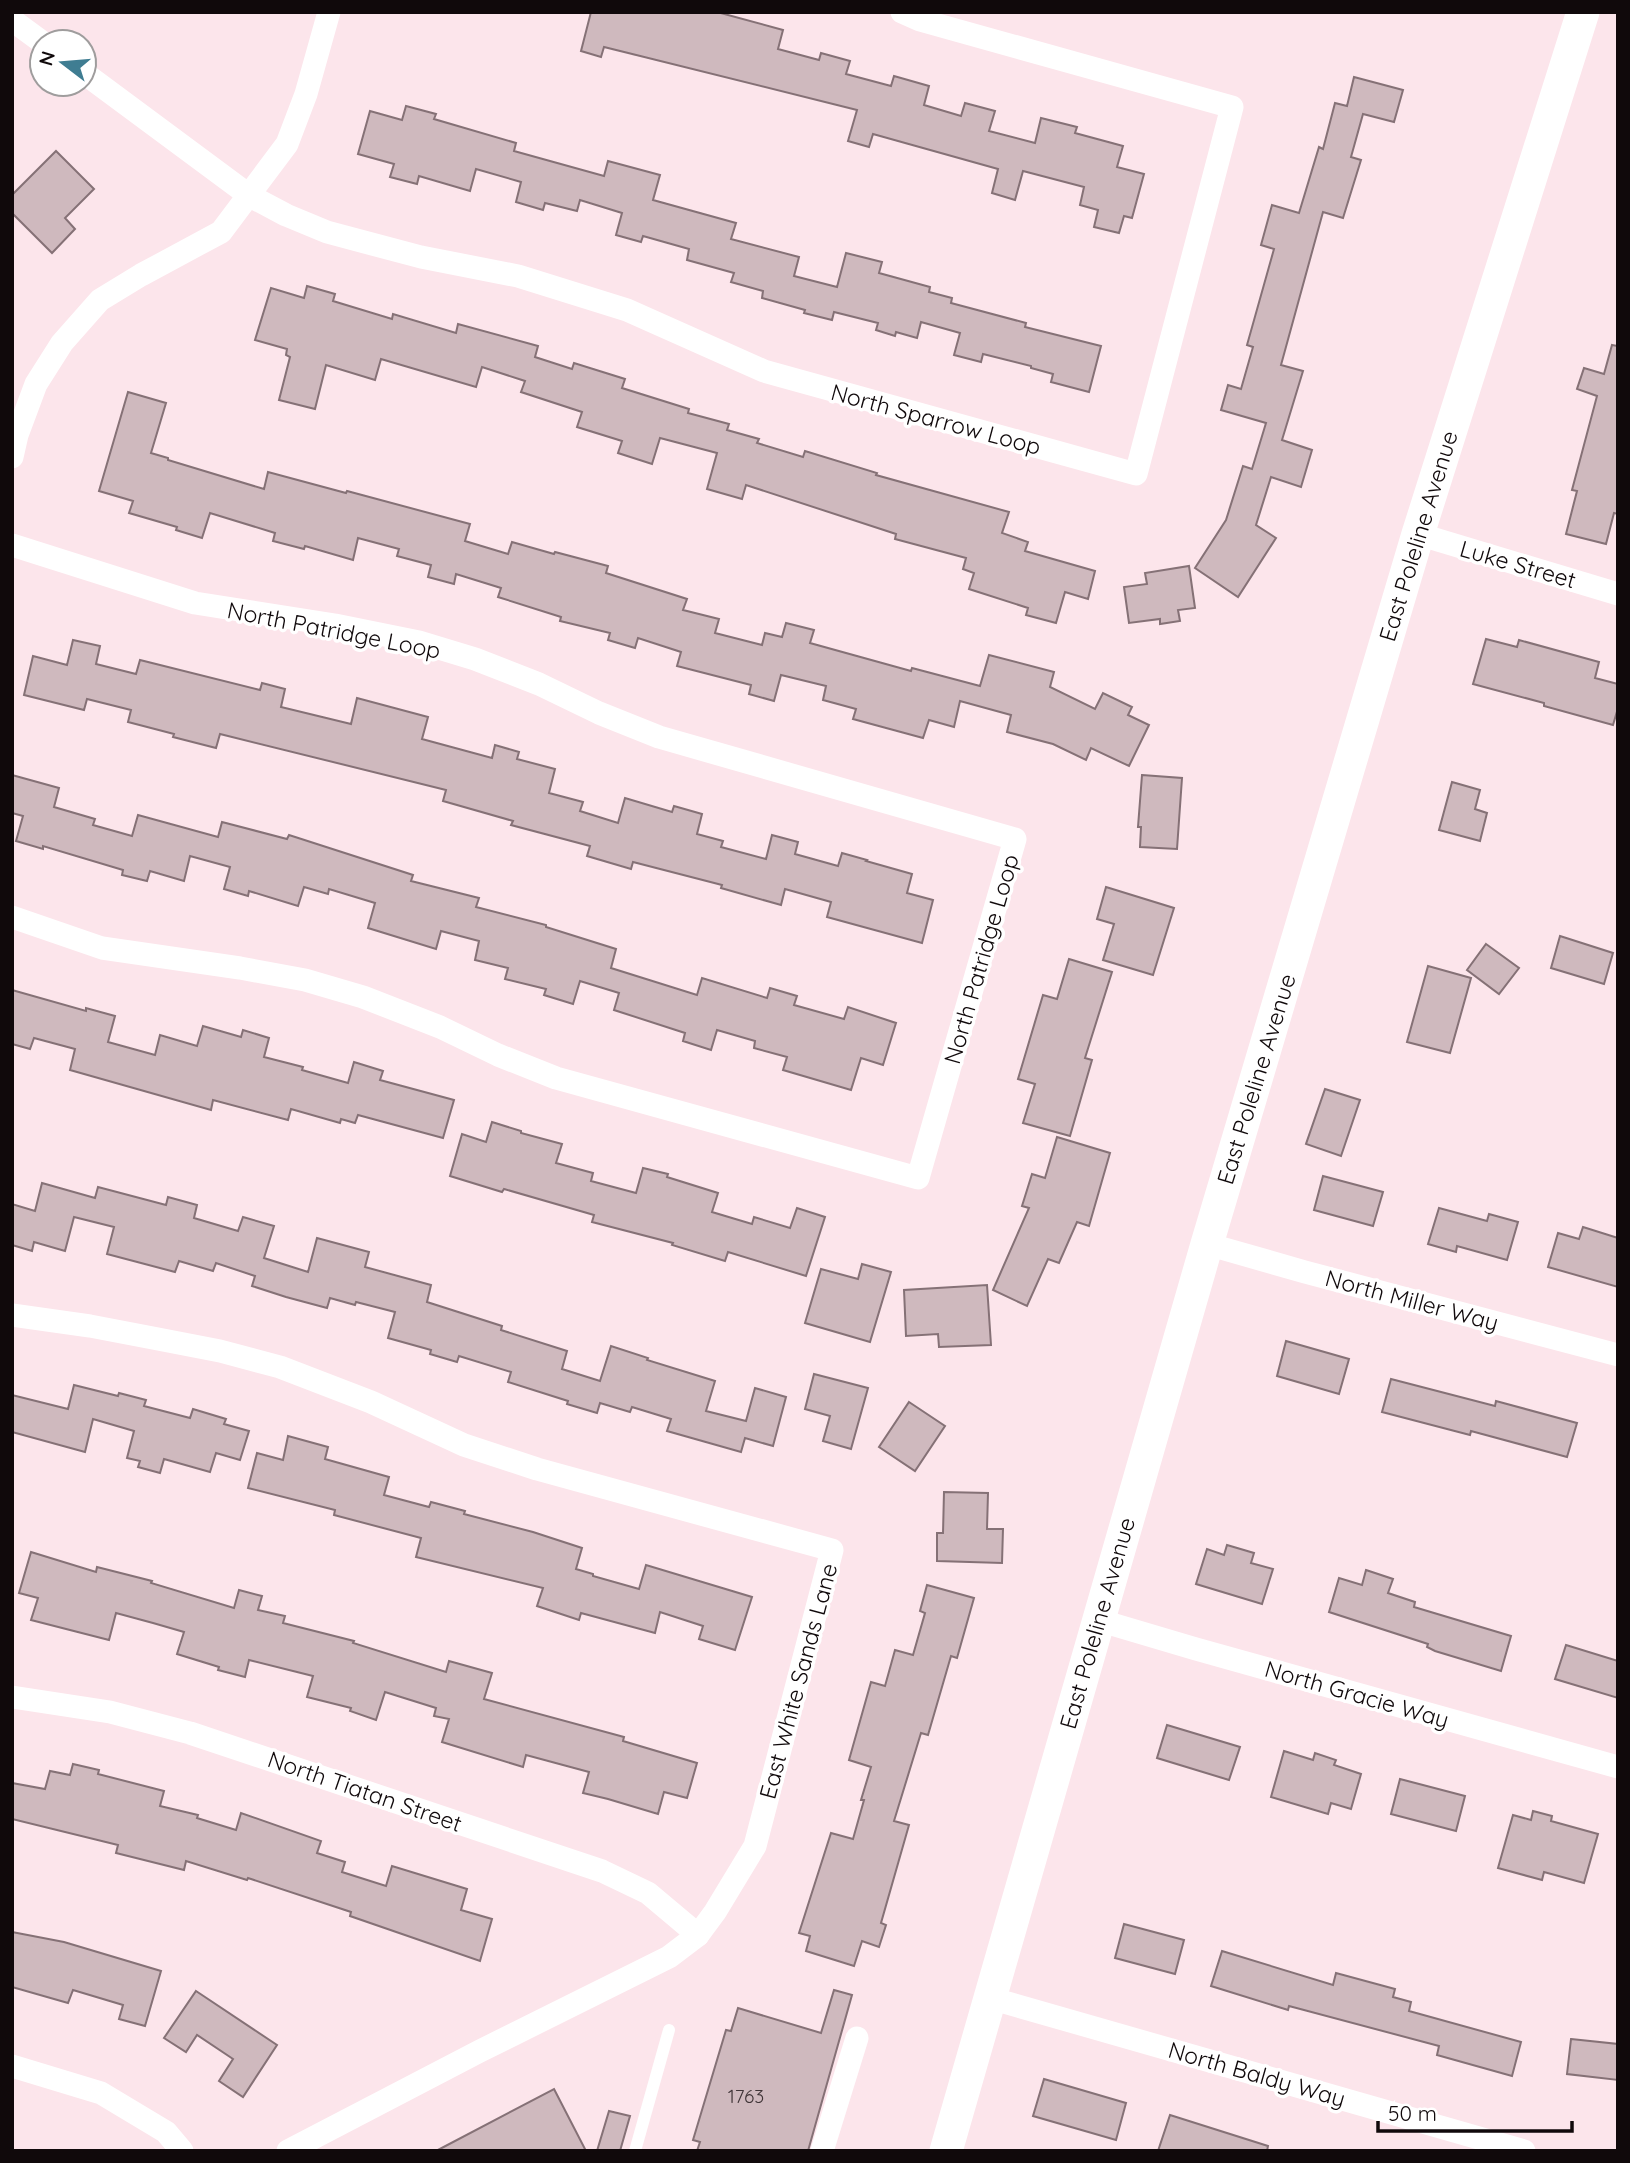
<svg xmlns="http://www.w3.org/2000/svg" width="1630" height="2163" font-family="Quicksand,sans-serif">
	<rect width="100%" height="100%" fill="#fce5eb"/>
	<!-- building -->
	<g fill="#cfb9be" stroke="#857176" stroke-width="2">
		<polygon points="591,12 717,12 783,30 778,49 819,60 821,53 850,61 846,74 891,86 894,76 929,86 924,105 961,116 965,103 995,111 989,131 1035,143 1041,118 1077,127 1075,133 1123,146 1117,167 1144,174 1132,218 1124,216 1119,233 1094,227 1098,210 1080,205 1084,187 1023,171 1015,200 992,193 998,169 873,134 869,147 848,141 857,110 604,47 601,57 581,51"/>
		<polygon points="1354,77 1403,90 1394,122 1363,114 1351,157 1361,160 1343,218 1323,212 1281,365 1303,371 1282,440 1312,450 1301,487 1271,477 1256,525 1276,538 1238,597 1195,568 1226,520 1243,466 1252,469 1266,423 1221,410 1228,385 1241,389 1253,347 1247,345 1274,249 1261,245 1272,205 1299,213 1319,147 1323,149 1335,103 1347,106"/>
		<polygon points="406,106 436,114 434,119 516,143 514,151 604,176 608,161 660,175 653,200 736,223 731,239 799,257 794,276 837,287 846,253 882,262 879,273 930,287 929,292 952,298 951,303 1026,323 1025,327 1101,346 1089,392 1051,382 1053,374 1031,368 1031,366 983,354 981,362 954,355 960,333 921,322 917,338 896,332 895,336 876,330 878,323 834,312 832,320 804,313 805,310 762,298 763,291 731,282 734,273 687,260 689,249 643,236 641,242 616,235 622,213 580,200 577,211 545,203 543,210 516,202 521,182 476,169 470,191 419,176 417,184 390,177 394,164 358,154 370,111 402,120"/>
		<polygon points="56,151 94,189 65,218 75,229 52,253 12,213 12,195"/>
		<polygon points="307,286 335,294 333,301 392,319 393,314 456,333 458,324 538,346 535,357 572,369 574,363 625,379 622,388 689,409 688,413 729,424 727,430 759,439 757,443 803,457 805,451 877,473 876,475 1009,512 1002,533 1028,542 1025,551 1095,571 1088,599 1065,592 1056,623 1026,615 1028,608 969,589 974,573 963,569 966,558 895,539 896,534 746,485 742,499 707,489 717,453 660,438 652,464 618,453 622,441 577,427 582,412 521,392 525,381 482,367 476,387 381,359 375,380 326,365 315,409 279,400 290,357 286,355 287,349 255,340 271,288 304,298"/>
		<polygon points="1612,345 1618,346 1618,514 1614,513 1606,544 1566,534 1577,491 1572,490 1597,396 1577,389 1584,368 1604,374"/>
		<polygon points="128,392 166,403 151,453 168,458 168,460 264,489 268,472 346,493 347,491 470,524 465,541 508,554 512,542 554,554 555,552 608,566 606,573 687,599 683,610 719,619 715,633 762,645 765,633 782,637 786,623 814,630 810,643 911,671 912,668 980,686 989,655 1054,672 1050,687 1095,709 1103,693 1132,707 1128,715 1149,725 1129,766 1091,748 1086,760 1053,744 1007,732 1011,715 960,701 954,727 929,720 923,738 853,719 856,709 823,700 826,686 781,675 774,701 749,694 751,685 677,666 681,652 638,638 635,648 608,640 610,633 560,621 561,617 498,597 501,588 456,574 454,584 428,577 431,565 397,556 399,549 358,538 353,560 305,546 304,549 273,541 275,533 210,513 202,538 176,530 177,527 129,513 133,501 99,491"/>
		<polygon points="1189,566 1195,608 1178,610 1180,621 1160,624 1160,619 1129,623 1124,587 1147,584 1145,573"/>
		<polygon points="1486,639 1517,647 1519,640 1599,662 1595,678 1618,684 1618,708 1613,725 1544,706 1544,703 1473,684"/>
		<polygon points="73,640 100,646 96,664 136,674 140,660 260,690 262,683 285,689 281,707 351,724 357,698 428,717 422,739 492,758 495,745 519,752 517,759 555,769 549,793 583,802 580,811 618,823 625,798 672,812 674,806 702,814 697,834 723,841 721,847 766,859 772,835 798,842 795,854 838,866 842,853 867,860 866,861 912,874 907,893 933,900 922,943 827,917 831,902 785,889 781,905 721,888 722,885 633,862 631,869 587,856 590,846 511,825 513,821 443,801 446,790 220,734 216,748 173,737 174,734 128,722 131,710 87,699 84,710 24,695 33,656 67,665"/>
		<polygon points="12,775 59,788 54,807 95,819 93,825 132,836 138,815 218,837 222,822 287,839 289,835 413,875 411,881 479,898 476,907 546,925 546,927 616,949 611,968 697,995 702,978 767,998 770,988 797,996 794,1005 844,1019 848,1007 896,1023 883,1065 861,1058 851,1090 783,1070 787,1057 754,1048 755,1041 717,1030 711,1050 683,1041 685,1033 614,1010 619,993 580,981 573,1004 544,995 546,989 505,979 508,968 475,960 479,941 441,931 436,949 368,928 375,903 329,889 328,894 304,887 298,906 249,891 248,896 224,889 230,867 190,856 184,881 150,871 147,881 122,875 123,870 43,846 43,849 16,841 23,816 12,813"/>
		<polygon points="1142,775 1182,778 1177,849 1140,847 1141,827 1138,827"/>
		<polygon points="1452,782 1480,790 1475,809 1487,813 1480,841 1439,830"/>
		<polygon points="1106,887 1174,908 1153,975 1103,960 1114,924 1097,919"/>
		<polygon points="1560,936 1613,953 1604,984 1551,968"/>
		<polygon points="1486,944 1519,968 1499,994 1467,970"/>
		<polygon points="1069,959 1112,972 1085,1058 1092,1060 1070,1136 1023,1123 1035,1084 1018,1079 1043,995 1057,999"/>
		<polygon points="1428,966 1471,978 1450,1053 1407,1042"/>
		<polygon points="12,990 86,1011 86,1008 115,1016 108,1042 155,1055 160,1035 197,1046 203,1026 241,1037 243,1030 269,1038 264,1057 303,1067 302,1070 348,1083 354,1062 383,1071 380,1080 454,1100 443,1138 358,1115 355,1123 341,1119 340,1123 291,1109 288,1120 213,1100 211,1110 70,1070 75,1049 34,1038 30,1049 12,1044"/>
		<polygon points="1325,1089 1360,1100 1341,1156 1306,1144"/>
		<polygon points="492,1122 521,1131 521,1133 562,1144 556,1163 593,1173 591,1181 636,1193 643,1168 668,1174 667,1177 718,1193 712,1212 752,1224 754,1217 790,1228 797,1208 825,1217 806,1276 728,1252 725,1261 672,1245 673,1243 592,1222 594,1215 504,1189 502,1192 450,1176 462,1134 486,1142"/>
		<polygon points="1057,1137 1110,1153 1089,1226 1077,1222 1059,1263 1048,1259 1027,1306 993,1290 1029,1208 1022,1206 1032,1174 1045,1178"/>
		<polygon points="1323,1176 1383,1192 1373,1226 1314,1210"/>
		<polygon points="42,1183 95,1198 98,1187 166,1205 168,1197 197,1205 194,1218 238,1231 243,1217 274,1226 264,1258 308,1272 317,1238 369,1252 365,1267 431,1285 427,1302 502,1326 501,1330 567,1351 562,1369 600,1381 611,1346 648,1358 647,1360 715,1381 706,1411 746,1421 755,1388 786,1397 773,1446 745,1438 741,1452 667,1431 671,1419 632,1407 630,1412 600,1403 597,1413 567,1404 568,1401 508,1382 511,1372 459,1356 457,1362 430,1354 431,1350 388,1338 395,1312 356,1302 355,1305 330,1298 327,1308 286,1297 252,1286 255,1276 216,1263 213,1271 179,1261 175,1272 107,1254 114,1227 74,1217 65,1251 34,1242 32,1251 12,1245 12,1204 35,1211"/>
		<polygon points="1439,1208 1487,1221 1489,1214 1518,1222 1507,1260 1457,1246 1456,1252 1428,1244"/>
		<polygon points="1583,1227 1618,1238 1618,1287 1548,1267 1558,1233 1579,1239"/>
		<polygon points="862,1264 891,1272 870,1342 805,1323 821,1269 858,1279"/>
		<polygon points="987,1285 991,1345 939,1347 938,1334 906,1336 904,1290"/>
		<polygon points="1286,1341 1349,1359 1339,1394 1277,1376"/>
		<polygon points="814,1374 868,1388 851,1449 823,1441 830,1416 805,1409"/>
		<polygon points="1391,1379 1495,1406 1496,1401 1577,1423 1567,1457 1471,1431 1470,1435 1382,1412"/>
		<polygon points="74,1385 118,1396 119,1393 146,1400 144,1406 190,1418 193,1409 226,1419 224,1424 249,1431 240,1460 216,1453 210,1472 164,1459 160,1473 138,1467 140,1461 127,1458 134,1431 93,1419 85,1452 12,1432 12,1395 68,1409"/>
		<polygon points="909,1402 945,1426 915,1471 879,1447"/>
		<polygon points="288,1436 328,1447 325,1459 389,1477 384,1495 429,1507 431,1502 465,1511 464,1514 533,1532 582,1548 576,1569 593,1574 593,1576 639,1589 646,1565 752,1597 735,1650 699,1639 703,1626 660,1612 655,1633 581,1613 579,1620 537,1606 543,1588 416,1557 421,1538 334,1515 335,1510 248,1488 257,1453 283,1460"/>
		<polygon points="944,1492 988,1493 987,1529 1003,1529 1002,1563 937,1561 937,1533 943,1533"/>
		<polygon points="1227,1545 1254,1553 1251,1563 1273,1569 1262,1604 1196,1584 1207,1549 1224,1555"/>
		<polygon points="31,1552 96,1572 97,1567 152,1581 151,1583 234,1608 239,1590 262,1596 258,1610 285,1616 283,1623 354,1641 353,1643 446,1672 449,1661 492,1673 484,1699 624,1737 623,1741 697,1763 687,1798 664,1792 658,1814 608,1799 583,1793 589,1772 526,1755 523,1767 442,1742 449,1719 434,1716 436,1708 385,1692 376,1720 350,1711 351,1708 307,1697 313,1676 249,1660 245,1677 218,1670 219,1667 177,1654 184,1632 153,1623 116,1613 109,1640 31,1620 38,1598 19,1593"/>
		<polygon points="1366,1570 1393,1579 1388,1593 1415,1602 1414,1607 1511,1636 1501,1671 1435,1651 1427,1647 1428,1644 1329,1612 1339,1578 1362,1585"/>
		<polygon points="927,1585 974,1598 957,1658 951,1656 928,1735 921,1733 894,1821 909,1825 881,1923 886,1925 879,1947 862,1941 854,1966 806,1951 810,1936 799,1933 831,1833 853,1839 864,1800 861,1800 871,1767 849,1760 871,1682 885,1686 895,1650 913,1655 925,1613 920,1611"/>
		<polygon points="1566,1645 1618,1661 1618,1698 1555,1679"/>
		<polygon points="1167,1725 1240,1747 1229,1780 1157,1758"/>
		<polygon points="1284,1751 1313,1760 1315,1753 1336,1760 1334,1765 1361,1774 1351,1809 1331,1803 1328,1814 1271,1797"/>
		<polygon points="73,1764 99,1770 98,1774 164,1791 160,1806 198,1815 197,1818 236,1830 241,1813 321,1841 317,1853 345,1862 342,1872 386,1886 392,1866 467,1889 461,1910 492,1919 480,1961 350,1916 351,1912 248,1878 247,1880 186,1861 184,1870 116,1853 118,1845 12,1819 12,1783 45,1789 50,1771 70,1775"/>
		<polygon points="1400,1779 1465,1796 1456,1831 1391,1814"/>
		<polygon points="1533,1811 1552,1816 1551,1821 1598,1834 1584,1883 1544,1872 1542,1880 1498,1868 1513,1815 1531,1820"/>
		<polygon points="1124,1924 1184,1940 1175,1974 1115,1958"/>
		<polygon points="12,1932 64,1942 161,1971 145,2026 119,2019 123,2005 73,1990 68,2003 12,1987"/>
		<polygon points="1222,1951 1333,1985 1336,1973 1395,1989 1393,1997 1411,2002 1409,2011 1521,2042 1512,2076 1437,2055 1439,2046 1289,2006 1288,2010 1211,1986"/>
		<polygon points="834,1990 852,1995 808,2151 697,2151 700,2142 693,2140 726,2030 731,2031 738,2008 821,2033"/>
		<polygon points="196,1991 277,2045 243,2097 219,2081 233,2059 197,2035 186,2052 164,2038"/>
		<polygon points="1571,2039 1618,2044 1618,2080 1567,2074"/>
		<polygon points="1044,2079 1126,2103 1116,2140 1033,2116"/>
		<polygon points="554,2089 586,2151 436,2151"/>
		<polygon points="609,2111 630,2116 620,2151 597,2151"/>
		<polygon points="1170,2115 1268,2146 1267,2151 1158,2151"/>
	</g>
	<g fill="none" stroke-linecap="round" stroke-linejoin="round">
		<!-- service -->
		<polyline stroke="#fff" stroke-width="12" points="635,2151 669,2030"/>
		<!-- minor -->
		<g stroke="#fff" stroke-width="23">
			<polyline points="12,20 42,42"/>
			<polyline points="84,73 250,196 286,215 327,232 421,257 518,276 627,310 764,371 1136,474 1232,107 920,20 902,12"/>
			<polyline points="12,457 17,435 36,384 62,343 100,300 141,275 221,232 287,144 306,94 329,12"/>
			<polyline points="1418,534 1618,594"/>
			<polyline points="12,545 195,603 335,625 419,642 475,659 539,684 599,713 659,737 1015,839 918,1178 556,1078 498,1055 440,1027 363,997 305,980 240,968 102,948 12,917"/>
			<polyline points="1207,1244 1305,1272 1618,1355"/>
			<polyline points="12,1315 90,1326 158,1339 220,1351 280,1367 371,1402 464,1445 537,1469 832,1550 755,1846 715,1912 698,1935 669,1957 480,2051 288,2151"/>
			<polyline points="1098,1620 1196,1649 1618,1767"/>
			<polyline points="12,1697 110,1712 190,1733 602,1871 648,1893 698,1935"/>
			<polyline points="990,1998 1524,2151"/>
			<polyline points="12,2066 101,2093 166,2132 182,2151"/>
			<polyline points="822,2151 857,2038"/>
		</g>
		<!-- secondary -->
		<polyline stroke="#fff" stroke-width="33" points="946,2151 1207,1244 1418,534 1583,12"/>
	</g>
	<g text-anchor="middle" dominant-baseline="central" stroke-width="7" stroke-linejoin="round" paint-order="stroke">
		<!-- number labels -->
		<g font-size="19" fill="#403538">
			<text x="746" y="2096">1763</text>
		</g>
		<!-- street labels -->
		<g font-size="23" fill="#10090b" stroke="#fff">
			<text transform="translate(936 419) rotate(15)">North Sparrow Loop</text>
			<text transform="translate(1418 536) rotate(-73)">East Poleline Avenue</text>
			<text transform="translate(1518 564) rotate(16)">Luke Street</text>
			<text transform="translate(334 630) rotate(11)">North Patridge Loop</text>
			<text transform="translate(981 959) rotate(-74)">North Patridge Loop</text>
			<text transform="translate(1256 1079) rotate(-73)">East Poleline Avenue</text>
			<text transform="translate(1412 1300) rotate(15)">North Miller Way</text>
			<text transform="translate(1097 1623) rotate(-74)">East Poleline Avenue</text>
			<text transform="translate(798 1681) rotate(-75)">East White Sands Lane</text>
			<text transform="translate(1357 1694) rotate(16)">North Gracie Way</text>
			<text transform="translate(365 1791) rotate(19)">North Tiatan Street</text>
			<text transform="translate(1257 2074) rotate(16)">North Baldy Way</text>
		</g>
	</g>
	<!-- border -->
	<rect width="1630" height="2163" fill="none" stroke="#10090b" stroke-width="28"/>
	<!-- north arrow -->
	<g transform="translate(63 63) rotate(286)"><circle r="33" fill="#ffffff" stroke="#9f9d9d" stroke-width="2"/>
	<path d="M0-5L12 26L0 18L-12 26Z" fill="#3f7d92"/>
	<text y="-10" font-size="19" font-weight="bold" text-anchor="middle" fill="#10090b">N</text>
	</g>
	<!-- scale -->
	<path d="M1378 2121v10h194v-10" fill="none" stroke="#10090b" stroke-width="3.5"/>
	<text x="1388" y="2121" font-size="21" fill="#10090b" stroke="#ffffff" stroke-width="5" paint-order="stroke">50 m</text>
</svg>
